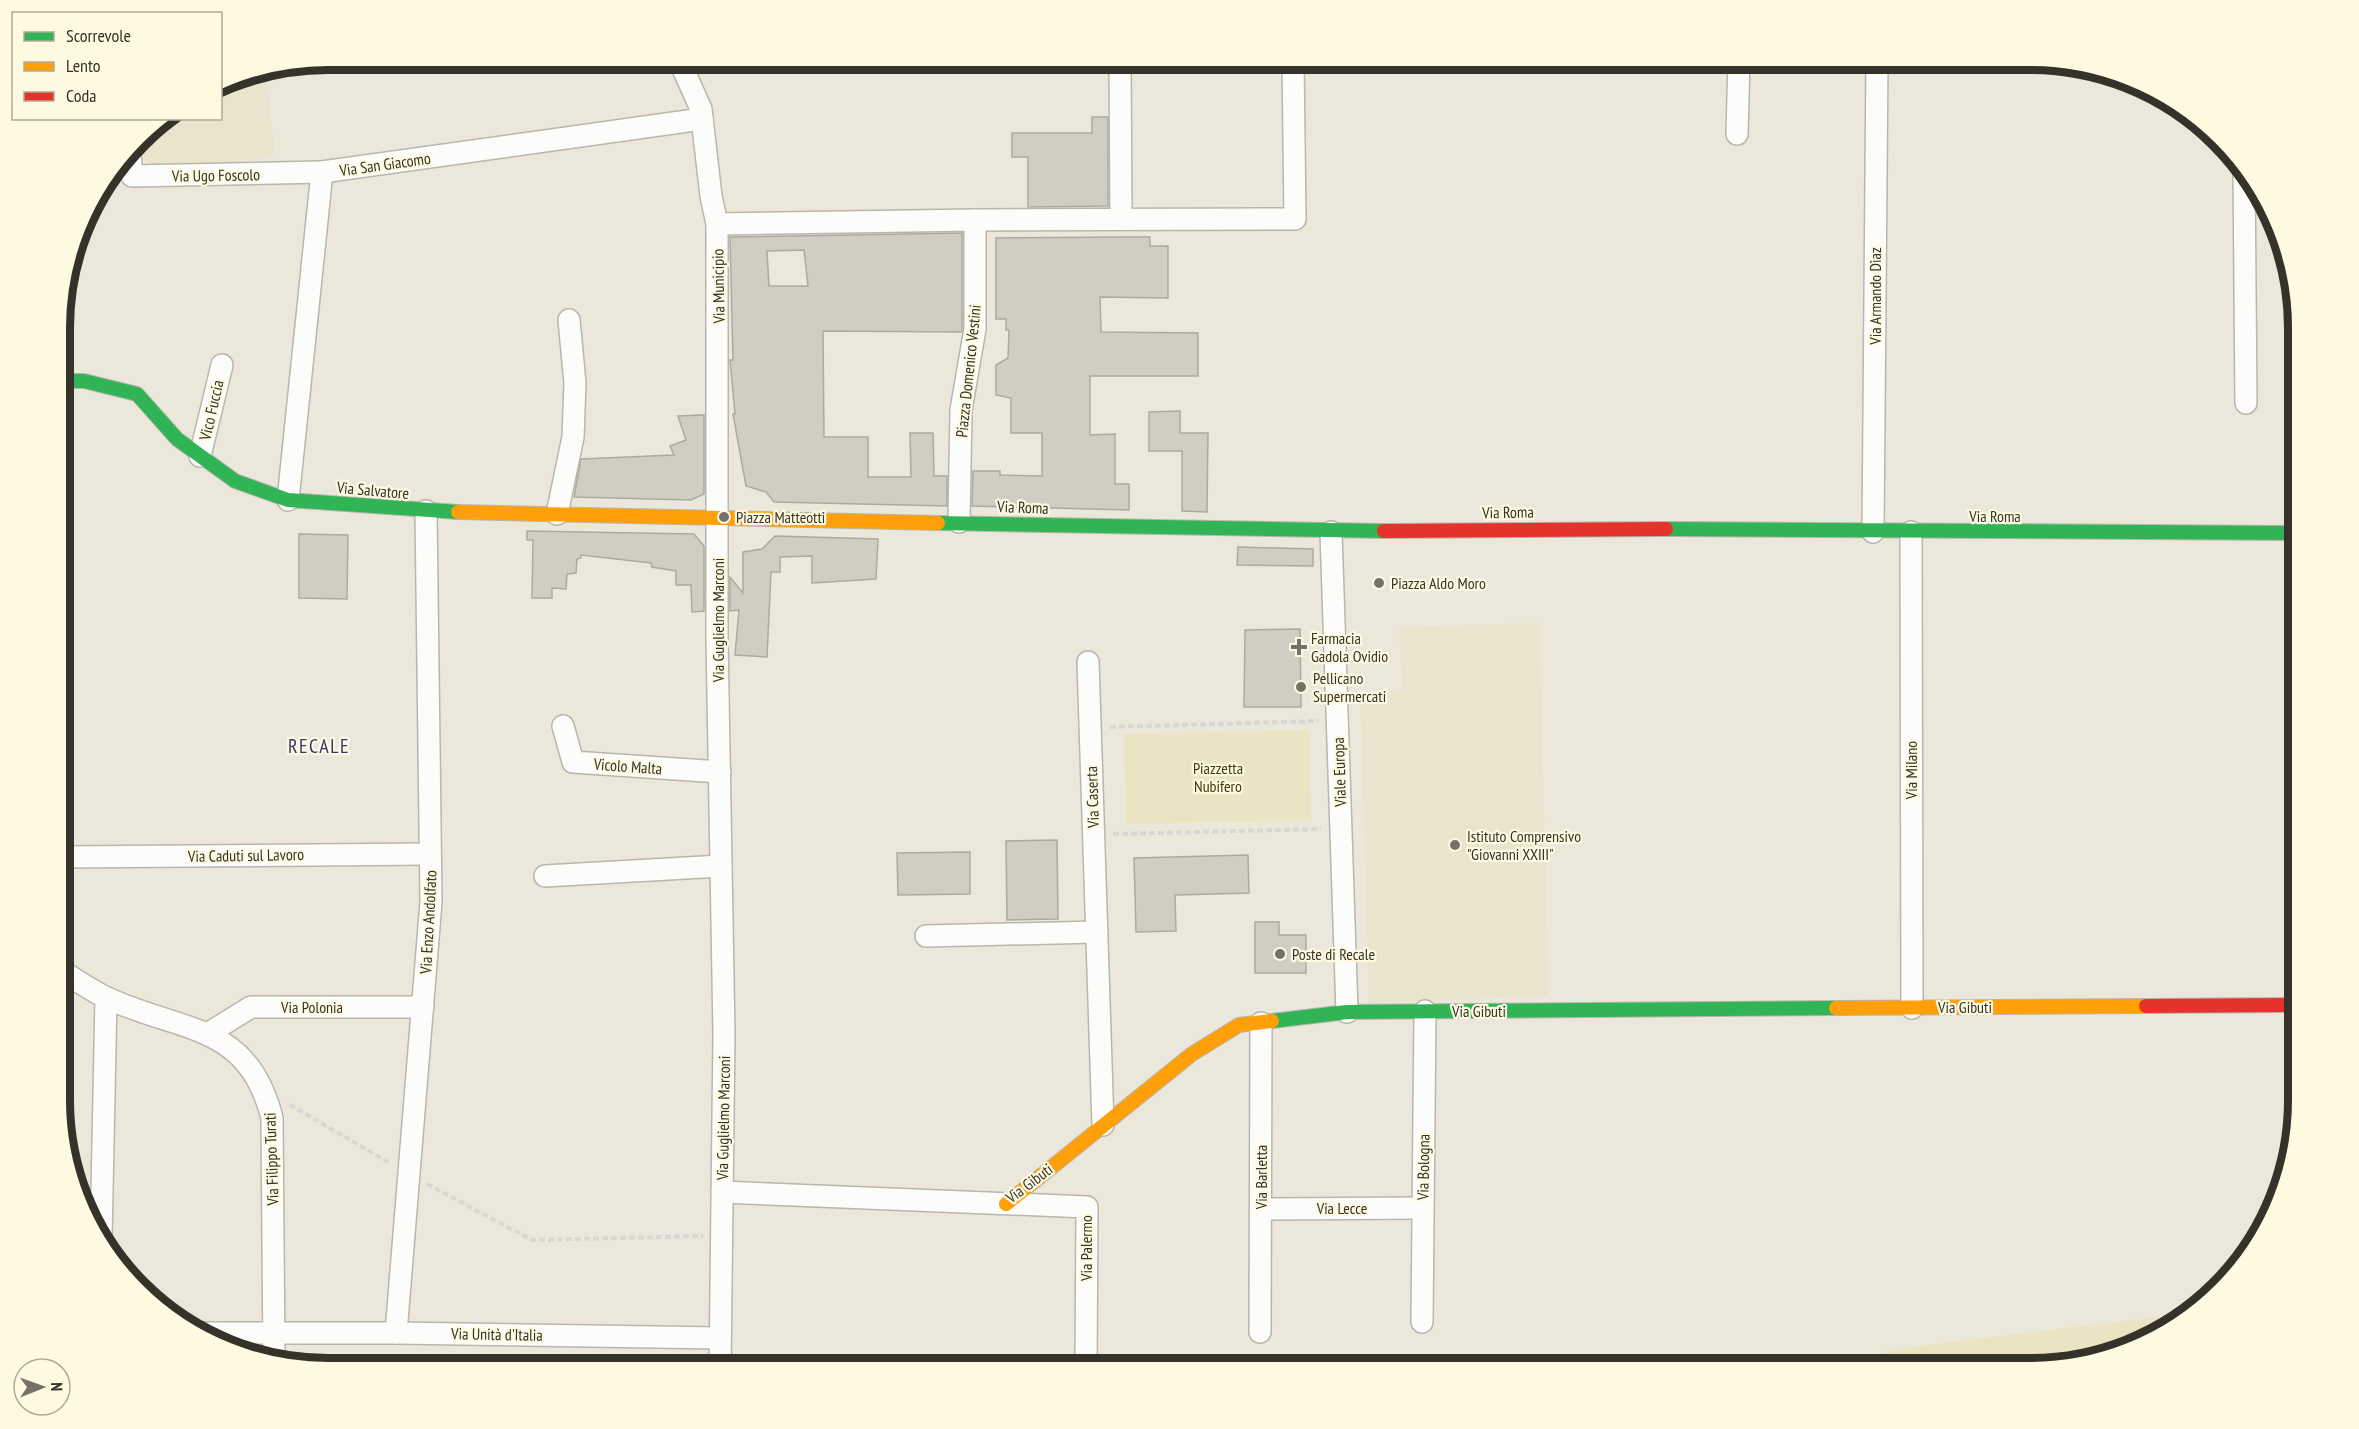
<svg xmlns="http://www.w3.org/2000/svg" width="2359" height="1429" font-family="'PT Sans Narrow',sans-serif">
	<rect width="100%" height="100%" fill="#ebe8db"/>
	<!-- built -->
	<g fill="#e8e4cd">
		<polygon points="266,72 275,154 254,161 151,165 140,157 139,142 151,127 164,119 220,118 221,84"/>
		<polygon points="1539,623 1549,996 1369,1003 1360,693 1402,691 1399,627"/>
	</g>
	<!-- green -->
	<g fill="#eae4c2">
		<polygon points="1309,730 1311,820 1126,824 1124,734"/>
		<polygon points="2191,1313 2165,1333 2048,1368 1886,1368 1885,1350"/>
	</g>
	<!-- building -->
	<g fill="#d0cec3" stroke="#acaaa0" stroke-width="1.5" fill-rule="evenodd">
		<polygon points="1092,117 1108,117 1108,206 1028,207 1028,157 1012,157 1012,133 1092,133"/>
		<path d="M962 233V332L823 331 824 437H868V477H911L910 433H933L934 476H947V506L774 502 766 492 746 486 733 414H735L730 360H733L730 237ZM804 250 808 286H769L767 251Z"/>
		<polygon points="1123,237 1150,237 1150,246 1168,246 1168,298 1100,297 1101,332 1198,333 1198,376 1090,376 1090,435 1115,434 1115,484 1129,484 1129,510 972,506 973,471 1000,471 1000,475 1042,476 1042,433 1011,433 1011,398 996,395 996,365 1008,358 1009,330 1006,330 1006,319 996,319 996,238"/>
		<polygon points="1180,411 1180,433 1208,433 1207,512 1182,511 1182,451 1149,451 1149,412"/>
		<polygon points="701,415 704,415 704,494 691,500 574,497 581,459 674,455 670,446 686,440 678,416"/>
		<polygon points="527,531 694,534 704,546 704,611 692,612 691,585 676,585 676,571 652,567 651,563 581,555 581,558 577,559 576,573 567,574 566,589 552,588 552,598 532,598 533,540 527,540"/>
		<polygon points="299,534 348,535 347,599 299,598"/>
		<polygon points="775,536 878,539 876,579 812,583 812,556 780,557 780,572 771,572 767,657 735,655 739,610 730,611 730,577 743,593 743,552 762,549"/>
		<polygon points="1238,547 1313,549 1313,566 1237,565"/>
		<polygon points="1300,629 1301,707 1244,707 1245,630"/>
		<polygon points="1057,840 1058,919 1007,920 1006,841"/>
		<polygon points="970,852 970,894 898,895 897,853"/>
		<polygon points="1248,855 1249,893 1175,895 1176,931 1136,932 1134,858"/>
		<polygon points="1255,922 1279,922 1279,935 1306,935 1306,973 1255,973"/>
	</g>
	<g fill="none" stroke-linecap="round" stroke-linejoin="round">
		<!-- street casing -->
		<g stroke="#b9b6ad" stroke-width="24">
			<g id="street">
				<polyline points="679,60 701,109 711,196 717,224 717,637 724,1035 720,1369"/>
				<polyline points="1120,60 1121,218"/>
				<polyline points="1737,134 1739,60"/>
				<polyline points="130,154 132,176 322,172"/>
				<polyline points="2244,169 2246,403"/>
				<polyline points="717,224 975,220 1295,219 1293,60"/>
				<polyline points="200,456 222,365"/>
				<polyline points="288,500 322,172 702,119"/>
				<polyline points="557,514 573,437 575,383 569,320"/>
				<polyline points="959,522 961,410 975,329 975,220"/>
				<polyline points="1331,532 1347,1012"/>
				<polyline points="1873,532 1877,60"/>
				<polyline points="1911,532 1912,1008"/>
				<polyline points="1088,662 1103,1125"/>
				<polyline points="563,726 573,762 720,772"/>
				<polyline points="62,857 430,854"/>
				<polyline points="545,876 721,866"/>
				<polyline points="926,936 1097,932"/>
				<path d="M62 971C76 980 91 990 105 997 180 1033 248 1021 272 1118L274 1362"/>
				<polyline points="209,1033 251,1007 423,1007"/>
				<polyline points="722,1192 1087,1207 1086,1369"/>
				<polyline points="1261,1209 1423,1208"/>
				<polyline points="101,1240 106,998"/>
				<polyline points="1422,1322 1425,1011"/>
				<polyline points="1260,1332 1261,1023"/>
				<polyline points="195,1333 396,1333 720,1338"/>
				<polyline points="396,1333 431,902 426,511"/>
			</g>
		</g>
		<!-- fast casing -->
		<g stroke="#b9b6ad" stroke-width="16">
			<g id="fast">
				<polyline points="62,381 84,381 137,394 177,439 235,481 288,500 458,512"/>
				<polyline points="938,523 1384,531"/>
				<polyline points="1666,529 2298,533"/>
				<polyline points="1272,1021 1347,1012 1836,1008"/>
			</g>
		</g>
		<!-- slow casing -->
		<g stroke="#b9b6ad" stroke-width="16">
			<g id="slow">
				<polyline points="458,512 938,523"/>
				<polyline points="1836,1008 2146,1006"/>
				<polyline points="1006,1204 1192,1054 1239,1025 1272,1021"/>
			</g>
		</g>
		<!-- jam casing -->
		<g stroke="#b9b6ad" stroke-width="16">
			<g id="jam">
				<polyline points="1384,531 1666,529"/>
				<polyline points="2146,1006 2298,1005"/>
			</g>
		</g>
		<!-- path -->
		<g stroke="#d7d7d3" stroke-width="4" stroke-dasharray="6 3" stroke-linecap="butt">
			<polyline points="1110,727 1318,721"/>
			<polyline points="1113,834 1321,829"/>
			<polyline points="290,1105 390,1163"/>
			<polyline points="427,1184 532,1240 703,1236"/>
		</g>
		<!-- street -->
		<use href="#street" stroke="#fcfcfa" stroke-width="21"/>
		<!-- fast -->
		<use href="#fast" stroke="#30b455" stroke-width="14"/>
		<!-- slow -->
		<use href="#slow" stroke="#ff9f0a" stroke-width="14"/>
		<!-- jam -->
		<use href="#jam" stroke="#e5322d" stroke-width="14"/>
	</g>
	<!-- markers -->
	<g fill="#747267" stroke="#fefae2" stroke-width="2">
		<circle cx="724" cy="517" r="6"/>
		<circle cx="1379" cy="583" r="6"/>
		<path d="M1296 638h6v6h6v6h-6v6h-6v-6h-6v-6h6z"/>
		<circle cx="1301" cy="687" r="6"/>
		<circle cx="1455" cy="845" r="6"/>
		<circle cx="1280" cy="954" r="6"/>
	</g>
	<g text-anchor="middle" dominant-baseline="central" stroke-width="4.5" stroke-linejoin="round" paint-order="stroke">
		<!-- street labels -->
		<g font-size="16" fill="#343229" stroke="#fefae2">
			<text transform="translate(385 164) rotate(-8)">Via San Giacomo</text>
			<text transform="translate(216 175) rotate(-1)">Via Ugo Foscolo</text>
			<text transform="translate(718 286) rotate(-91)">Via Municipio</text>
			<text transform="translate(1875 296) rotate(-90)">Via Armando Dìaz</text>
			<text transform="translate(968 371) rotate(-84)">Piazza Domenico Vestini</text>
			<text transform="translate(211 410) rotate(-77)">Vico Fuccia</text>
			<text transform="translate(373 490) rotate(5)">Via Salvatore</text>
			<text transform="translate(1023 507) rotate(2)">Via Roma</text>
			<text transform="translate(1508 512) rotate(-1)">Via Roma</text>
			<text x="1995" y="516">Via Roma</text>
			<text transform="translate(718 620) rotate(-90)">Via Guglielmo Marconi</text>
			<text transform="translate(628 766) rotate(4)">Vicolo Malta</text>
			<text transform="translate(1911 770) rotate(-90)">Via Milano</text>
			<text transform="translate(1339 772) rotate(-92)">Viale Europa</text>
			<text transform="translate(1092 797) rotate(-92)">Via Caserta</text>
			<text transform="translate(246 855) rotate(-1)">Via Caduti sul Lavoro</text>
			<text transform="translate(428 922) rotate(-87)">Via Enzo Andolfato</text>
			<text x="312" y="1007">Via Polonia</text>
			<text x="1965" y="1007">Via Gibuti</text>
			<text x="1479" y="1011">Via Gibuti</text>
			<text transform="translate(723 1118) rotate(-89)">Via Guglielmo Marconi</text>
			<text transform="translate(271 1159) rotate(-92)">Via Filippo Turati</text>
			<text transform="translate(1423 1167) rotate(-89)">Via Bologna</text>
			<text transform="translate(1261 1177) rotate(-90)">Via Barletta</text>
			<text transform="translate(1029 1183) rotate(-37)">Via Gibuti</text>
			<text x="1342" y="1208">Via Lecce</text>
			<text transform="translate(1086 1248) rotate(-90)">Via Palermo</text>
			<text transform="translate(497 1334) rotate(1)">Via Unità d'Italia</text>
		</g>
		<!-- poi labels -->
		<g font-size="16" fill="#343229" stroke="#fefae2" text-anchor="start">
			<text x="736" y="517">Piazza Matteotti</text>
			<text x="1391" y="583">Piazza Aldo Moro</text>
			<text x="1311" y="638">Farmacia<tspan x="1311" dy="18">Gadola Ovidio</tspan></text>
			<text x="1313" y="678">Pellicano<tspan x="1313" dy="18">Supermercati</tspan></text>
			<text x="1467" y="836">Istituto Comprensivo<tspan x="1467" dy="18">"Giovanni XXIII"</tspan></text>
			<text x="1292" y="954">Poste di Recale</text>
		</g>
		<!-- park labels -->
		<g font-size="16" fill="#433a09" stroke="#fefae2">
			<text x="1218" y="768">Piazzetta<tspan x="1218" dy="18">Nubifero</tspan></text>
		</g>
		<!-- quarter labels -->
		<g font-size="20" letter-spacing="1.5" fill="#3c3470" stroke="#fefae2">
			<text x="319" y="746">RECALE</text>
		</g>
	</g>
	<!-- crop -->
	<path d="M0 0H2359V1429H0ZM328 70H2030A258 258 0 0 1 2288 328V1100A258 258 0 0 1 2030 1358H328A258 258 0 0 1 70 1100V328A258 258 0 0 1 328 70Z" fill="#fefae2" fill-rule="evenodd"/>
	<path fill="none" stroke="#343229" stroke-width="8" d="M328 70H2030A258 258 0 0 1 2288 328V1100A258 258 0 0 1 2030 1358H328A258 258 0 0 1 70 1100V328A258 258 0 0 1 328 70Z"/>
	<!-- legend -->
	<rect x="12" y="12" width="210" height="108" fill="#fefae2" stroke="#adaa98" stroke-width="1.5"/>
	<rect x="24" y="32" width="30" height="9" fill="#30b455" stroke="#adaa98" stroke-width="1.5"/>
	<text x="66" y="42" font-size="18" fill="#343229">Scorrevole</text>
	<rect x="24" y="62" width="30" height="9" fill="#ff9f0a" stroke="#adaa98" stroke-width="1.5"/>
	<text x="66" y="72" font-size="18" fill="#343229">Lento</text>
	<rect x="24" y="92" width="30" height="9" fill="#e5322d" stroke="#adaa98" stroke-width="1.5"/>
	<text x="66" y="102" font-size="18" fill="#343229">Coda</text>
	<!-- north arrow -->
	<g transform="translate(42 1387) rotate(89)"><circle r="28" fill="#fefae2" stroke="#adaa98" stroke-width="1.5"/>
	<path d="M0-4.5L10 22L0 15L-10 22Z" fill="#747267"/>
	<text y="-9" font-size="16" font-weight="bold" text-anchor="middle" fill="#343229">N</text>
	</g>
</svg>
